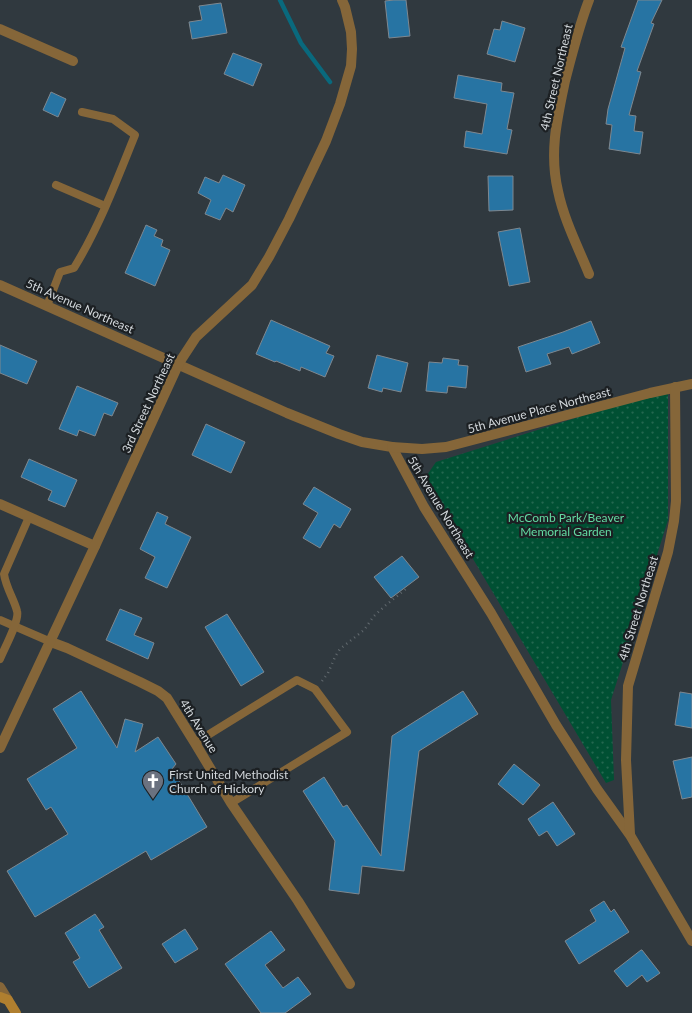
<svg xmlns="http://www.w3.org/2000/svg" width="692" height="1013" font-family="Lato,sans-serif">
	<defs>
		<pattern id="park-dots" width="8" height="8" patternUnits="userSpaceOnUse" patternTransform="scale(1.25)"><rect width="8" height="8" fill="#005033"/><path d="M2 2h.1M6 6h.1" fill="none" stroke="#246850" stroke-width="1.8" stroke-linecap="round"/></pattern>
	</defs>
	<rect width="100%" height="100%" fill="#30393f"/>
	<!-- park -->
	<polygon fill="url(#park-dots)" points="668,389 668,520 611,700 614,780 606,783 425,478 436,462"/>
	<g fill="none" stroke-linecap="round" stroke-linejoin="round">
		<!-- stream -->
		<polyline stroke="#09697d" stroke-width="4.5" points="280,0 301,43 330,82"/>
	</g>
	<!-- building -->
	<g fill="#2774a3" stroke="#7e8890">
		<polygon points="394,0 406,0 410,36 389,38 385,1"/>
		<polygon points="638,0 662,0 651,23 654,24 637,71 641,72 629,115 636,116 634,131 643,132 640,154 609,149 612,125 606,124 608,109 625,48 621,47"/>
		<polygon points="221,3 227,33 192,39 189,22 202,20 199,6"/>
		<polygon points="502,21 525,28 515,62 487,54 494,29 500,30"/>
		<polygon points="233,53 262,64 253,86 224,74"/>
		<polygon points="458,75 502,83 501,91 514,93 507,129 512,130 507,154 464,147 466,131 482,134 487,104 454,98"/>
		<polygon points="51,92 66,99 58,117 43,110"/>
		<polygon points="223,175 245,185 233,212 226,208 220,220 205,214 211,200 198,193 205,177 219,183"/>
		<polygon points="488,176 513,176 513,210 489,211"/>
		<polygon points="146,225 157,230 154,236 163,240 161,246 170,250 155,286 125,273"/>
		<polygon points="520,228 530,282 509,286 498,232"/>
		<polygon points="271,320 330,346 326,353 334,356 325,377 301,367 300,371 276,361 275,362 256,354"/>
		<polygon points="591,321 600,343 572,354 569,347 547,354 551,364 526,372 518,347 563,332"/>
		<polygon points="0,345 37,361 27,384 0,373"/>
		<polygon points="377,355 408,363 401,392 383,388 382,392 368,388"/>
		<polygon points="443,358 459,360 458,365 468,366 466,388 448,386 447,393 426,391 429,362 442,363"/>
		<polygon points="77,386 118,403 112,416 104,413 95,436 79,430 77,436 59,429"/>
		<polygon points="206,424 245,442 231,473 192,455"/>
		<polygon points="29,459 77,480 65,507 48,500 52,491 21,477"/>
		<polygon points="314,487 351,509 340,528 334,524 320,548 303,538 318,513 303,504"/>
		<polygon points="157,512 168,517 165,524 191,537 167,588 145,578 155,557 140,549"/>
		<polygon points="402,556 419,577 391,598 374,577"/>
		<polygon points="120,609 142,618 134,635 154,643 148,659 106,640"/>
		<polygon points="227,614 264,672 241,686 205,627"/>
		<polygon points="81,691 117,748 125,719 143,724 135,752 158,737 176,764 172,769 207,827 151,860 146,851 35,917 7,871 68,834 51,807 46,810 27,779 77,748 53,709"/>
		<polygon points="463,691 478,714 419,751 404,871 362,866 359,894 329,890 335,841 303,791 324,777 343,807 347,805 381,856 392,736"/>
		<polygon points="680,692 692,694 692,728 675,725"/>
		<polygon points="692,757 692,797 682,799 673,761"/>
		<polygon points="514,764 540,785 523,805 498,784"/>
		<polygon points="553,802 575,834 557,846 547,831 539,836 528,819"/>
		<polygon points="604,901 611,912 614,909 629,932 579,964 565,941 596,921 590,910"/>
		<polygon points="95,914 104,927 99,930 122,968 89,988 73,962 80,958 65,933"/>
		<polygon points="185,929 198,949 175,963 162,944"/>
		<polygon points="271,931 285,950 265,965 283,988 298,977 311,994 285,1013 261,1013 225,964"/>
		<polygon points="641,950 642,950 660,973 647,982 642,975 627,987 614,971"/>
	</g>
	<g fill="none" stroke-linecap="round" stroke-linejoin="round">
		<!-- path -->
		<polyline stroke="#626a6f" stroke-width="2.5" stroke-dasharray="1 4" stroke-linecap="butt" points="322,681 328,673 335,657 340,649 364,630 374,616 386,605 407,588"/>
		<!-- service -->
		<g stroke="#856639" stroke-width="8">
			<polyline points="56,185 105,206"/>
			<path d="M47 306 60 272 74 268C99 227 117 180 135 135L113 119 82 112"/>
			<polyline points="0,620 51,642"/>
			<path d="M0 659C4 649 20 620 17 611 14 599 6 588 4 574L29 517"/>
			<polyline points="195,743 297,680 315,689 347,732 231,803"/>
		</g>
		<!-- minor -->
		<g stroke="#856639" stroke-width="10">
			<path d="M589 0C579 26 572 54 565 81 557 119 549 153 558 191 564 220 578 247 589 274"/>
			<polyline points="0,29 73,61"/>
			<polyline points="0,285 287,413 339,434 362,442 392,447 424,507 491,613 556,725 597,789 630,835 692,941"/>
			<polyline points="392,447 422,449 446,447 650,393 692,384"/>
			<polyline points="0,504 95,546"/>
			<polyline points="51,642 67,648 140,682 158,691 167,698 195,743 231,803 298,901 350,984"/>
			<polyline points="0,748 95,546 179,363 196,337 252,285 269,257 289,219 326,141 340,104 351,66 352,49 351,32 345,7 342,0"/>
			<polyline points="630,834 626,760 628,686 668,552 674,521 676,501 675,387"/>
			<polyline points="0,987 8,1000"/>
		</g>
		<!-- secondary -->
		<polyline stroke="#b07f2f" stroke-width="10" points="0,997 8,1000 16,1013"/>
	</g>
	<!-- icons -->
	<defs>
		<g id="church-pin" transform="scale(1.125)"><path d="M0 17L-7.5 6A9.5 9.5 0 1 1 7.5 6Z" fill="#6b7280" stroke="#1c2023"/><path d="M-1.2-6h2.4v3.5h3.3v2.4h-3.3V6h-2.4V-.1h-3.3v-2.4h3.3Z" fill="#fff"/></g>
	</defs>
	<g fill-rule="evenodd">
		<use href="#church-pin" x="153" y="781"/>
	</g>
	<g text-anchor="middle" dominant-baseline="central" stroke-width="4.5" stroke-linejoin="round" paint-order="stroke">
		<!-- street labels -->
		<g font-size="12" fill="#d3d8dc" stroke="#1c2023">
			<text transform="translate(556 77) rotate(-77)">4th Street Northeast</text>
			<text transform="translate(80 306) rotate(24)">5th Avenue Northeast</text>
			<text transform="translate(148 403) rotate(-65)">3rd Street Northeast</text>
			<text transform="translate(539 410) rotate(-15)">5th Avenue Place Northeast</text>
			<text transform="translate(441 507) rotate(59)">5th Avenue Northeast</text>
			<text transform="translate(638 608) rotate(-73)">4th Street Northeast</text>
			<text transform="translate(199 726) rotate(58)">4th Avenue</text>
		</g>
		<!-- park labels -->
		<g font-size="12" fill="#63d9a2" stroke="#1c2023">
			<text x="566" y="517">McComb Park/Beaver<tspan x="566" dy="14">Memorial Garden</tspan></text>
		</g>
		<!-- poi labels -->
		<g font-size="12" fill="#d3d8dc" stroke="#1c2023" text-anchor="start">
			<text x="169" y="774">First United Methodist<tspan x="169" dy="14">Church of Hickory</tspan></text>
		</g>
	</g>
</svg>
